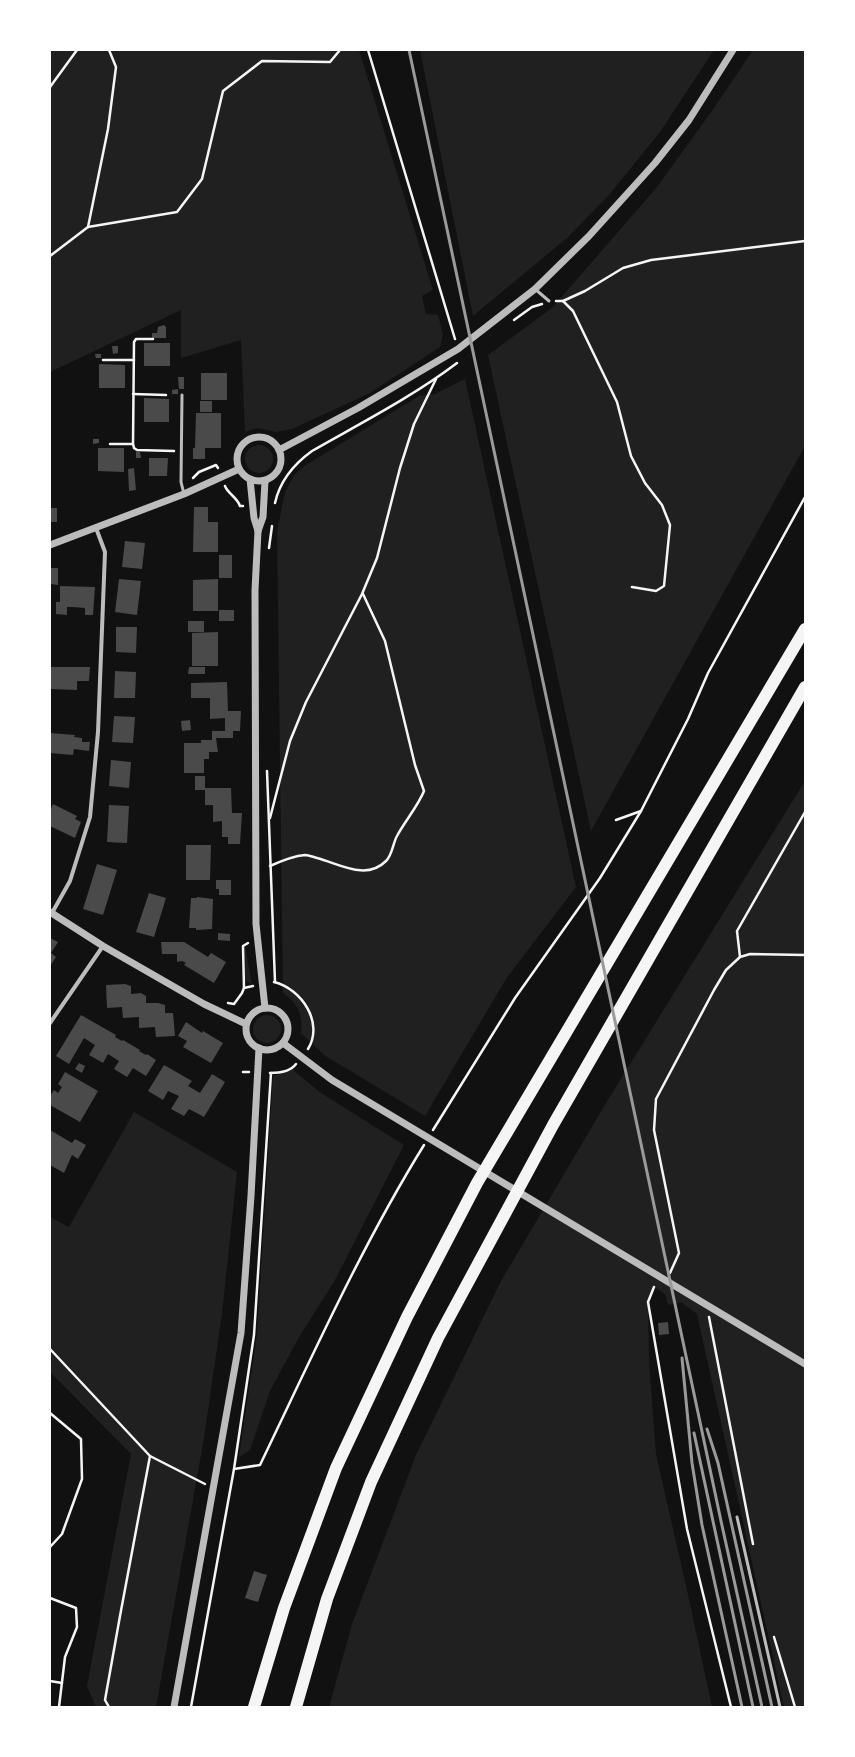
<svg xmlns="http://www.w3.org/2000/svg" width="855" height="1757" font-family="'Titillium Web',sans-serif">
	<rect width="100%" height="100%" fill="#111"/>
	<!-- green -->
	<g fill="#202020">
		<polygon points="50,50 359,50 433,290 422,296 426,314 438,315 443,334 440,347 370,393 292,429 276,432 257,428 245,432 241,340 181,358 181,310 50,372"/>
		<polygon points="420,50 714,50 660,132 609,195 567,238 473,316"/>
		<polygon points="753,50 805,50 805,446 591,831 488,355 552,308 657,187 714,108"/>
		<path d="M465 379 576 887 506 979 425 1116 324 1055 301 1033C303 1015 298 1003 283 993L277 532 285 492 294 475 306 465 419 396 435 394Z"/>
		<circle cx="259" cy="459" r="14"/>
		<polygon points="805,781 805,1707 784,1707 697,1314 681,1302 668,1305 665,1294 654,1287 648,1302 649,1361 656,1454 689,1599 712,1707 329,1707 352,1624 416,1455 501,1281 606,1103"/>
		<polygon points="245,946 252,984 246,981 245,978"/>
		<circle cx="267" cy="1029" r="14"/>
		<polygon points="293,1070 321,1093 404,1145 334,1282 299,1337 270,1391 250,1450 239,1457 257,1334 273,1076"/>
		<polygon points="134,1112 237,1172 222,1314 204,1438 156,1707 96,1707 87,1686 131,1454 50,1372 50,1217 69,1227"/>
	</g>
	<!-- building -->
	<g fill="#4a4a4a">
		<polygon points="164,325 166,327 166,338 152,338 152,333 157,333 158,327"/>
		<rect x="144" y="343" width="26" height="23"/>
		<polygon points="112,346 118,346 118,353 113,354"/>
		<polygon points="95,354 101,354 101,358 96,358"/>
		<polygon points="99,364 125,365 125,388 99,388"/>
		<rect x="201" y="373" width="26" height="27"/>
		<polygon points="178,377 184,377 184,389 179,389"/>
		<polygon points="178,389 178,394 172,394 172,390"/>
		<polygon points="144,398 169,399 169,422 144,422"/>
		<rect x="200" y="401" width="12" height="11"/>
		<polygon points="196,413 221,413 221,448 205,448 205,459 193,459 193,448 195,448"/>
		<polygon points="93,439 99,439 99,443 93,444"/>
		<polygon points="98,448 124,448 124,472 98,471"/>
		<polygon points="136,452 140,452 141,458 136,458"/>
		<polygon points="149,458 168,458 167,476 149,476"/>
		<polygon points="134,468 136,490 129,491 128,469"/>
		<polygon points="194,507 208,507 208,522 218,522 218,552 193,552"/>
		<rect x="50" y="508" width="7" height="14"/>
		<polygon points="125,541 145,543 142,569 122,567"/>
		<rect x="219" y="555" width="13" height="23"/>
		<polygon points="51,568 58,568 58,585 51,584"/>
		<polygon points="119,579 141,581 137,615 115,612"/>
		<polygon points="218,579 218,611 193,611 193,580"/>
		<polygon points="60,586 95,587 93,615 85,615 85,608 73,607 67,607 67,615 56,614 56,602 60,602"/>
		<rect x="219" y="610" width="15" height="11"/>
		<rect x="188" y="621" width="16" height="11"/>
		<polygon points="116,627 137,627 136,653 116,652"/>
		<polygon points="218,632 218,666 192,666 192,633"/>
		<polygon points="50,667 90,667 89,681 77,681 77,690 50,689"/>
		<polygon points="189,667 205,667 205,674 188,674"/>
		<polygon points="115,671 136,672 135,698 114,698"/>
		<polygon points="227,682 228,711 241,711 240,731 233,731 233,738 216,738 218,752 209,752 209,759 204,759 204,773 184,773 184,743 201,743 201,740 212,740 212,731 225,731 225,718 210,719 210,698 191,698 191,683"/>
		<polygon points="114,716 135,717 133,743 112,742"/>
		<polygon points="190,720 191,730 182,731 181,721"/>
		<polygon points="50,733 75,735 74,737 82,738 82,742 90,742 89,751 74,749 73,755 50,753"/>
		<polygon points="111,760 131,762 129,788 109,786"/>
		<rect x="195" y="776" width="10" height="14"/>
		<polygon points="205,788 231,788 232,813 242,813 240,844 228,844 228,837 222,837 222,821 213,822 213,805 205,805"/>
		<polygon points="53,804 77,816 75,819 81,822 75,838 50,826 50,811"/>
		<polygon points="109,805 129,806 127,843 107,842"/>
		<polygon points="186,845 211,845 210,880 186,880"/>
		<polygon points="97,864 117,870 103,915 83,909"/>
		<polygon points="216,880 231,880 231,895 219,895 219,889 216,889"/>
		<polygon points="149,893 166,898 154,937 136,932"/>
		<polygon points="197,897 213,899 212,929 196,930 196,928 189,928 191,898 197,898"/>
		<polygon points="218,933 230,934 230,941 218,940"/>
		<polygon points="50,938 58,942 51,953 56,957 50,966"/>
		<polygon points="161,942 184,942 208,957 211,953 226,962 214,983 184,965 186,963 182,961 177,962 177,954 162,954"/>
		<polygon points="125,984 131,986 131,994 141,993 146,996 146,1003 158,1003 165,1005 165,1013 173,1013 175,1036 156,1037 155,1027 139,1028 139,1017 123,1018 122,1007 107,1008 106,985"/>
		<polygon points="81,1015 116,1035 115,1037 122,1041 123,1040 140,1050 139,1051 146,1055 147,1054 156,1060 146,1076 133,1068 127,1077 114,1069 119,1061 108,1054 103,1063 89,1055 95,1045 84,1038 69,1064 56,1056"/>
		<polygon points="186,1022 202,1033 203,1031 223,1043 211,1063 183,1047 187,1041 178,1036"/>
		<polygon points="79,1063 85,1066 82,1073 75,1069"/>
		<polygon points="164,1065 192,1081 188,1086 200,1093 212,1074 225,1082 204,1117 189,1109 184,1116 171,1109 179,1096 168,1091 163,1100 148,1091"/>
		<polygon points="65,1072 98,1091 80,1122 50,1105 50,1096 54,1090 58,1093 62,1087 58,1084"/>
		<polygon points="50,1130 72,1143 75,1139 86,1145 78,1159 72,1155 64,1173 50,1165 51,1163 50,1162"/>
		<polygon points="668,1322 669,1334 659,1335 658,1323"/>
		<polygon points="254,1571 267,1575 258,1602 245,1598"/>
	</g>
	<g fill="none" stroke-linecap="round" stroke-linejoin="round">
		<!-- path -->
		<g stroke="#f5f5f5" stroke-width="2.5">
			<polyline points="368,50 455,339"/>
			<polyline points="50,87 77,50"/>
			<polyline points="88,227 108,129 116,67 109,50"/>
			<polyline points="50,256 88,227 177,212 202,179 223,91 262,61 330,62 340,50"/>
			<polyline points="556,301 563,301 585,291 623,268 651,260 805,241"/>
			<polyline points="563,301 573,311 617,402 631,456 645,483 662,505 670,525 664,586 656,591 632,587"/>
			<polyline points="514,320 532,307 542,304"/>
			<polyline points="153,339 136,339 134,342 133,444 134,448 137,450 174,451"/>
			<polyline points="103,360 134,360"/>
			<polyline points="133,394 166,395"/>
			<polyline points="110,444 133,444"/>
			<polyline points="193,478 199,472 216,465 218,468"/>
			<path d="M225 486C228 494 237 497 240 506H243"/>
			<path d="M275 503C280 480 294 464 312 451 361 423 412 397 457 363"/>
			<polyline points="269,548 272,526"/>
			<polyline points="267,771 275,982"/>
			<polyline points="270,818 290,741 306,702 362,594 377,558 400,468 414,424 436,379"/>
			<polyline points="616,820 641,811 688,719 708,673 805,497"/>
			<path d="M270 866C281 861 293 856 305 855 309 855 313 857 317 858 340 864 366 881 386 861 392 856 393 843 397 836 405 821 418 806 424 791L415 765 385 641 363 594"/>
			<polyline points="740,957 737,931 805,812"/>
			<path d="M274 982C302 989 324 1023 308 1049"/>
			<polyline points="244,988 243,946 248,943"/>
			<polyline points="228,1003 234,1004 242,993 244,988 253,986"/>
			<polyline points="243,1072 249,1072"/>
			<path d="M270 1073C279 1073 290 1072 296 1064"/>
			<polyline points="433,1130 515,998 600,878 641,811"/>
			<polyline points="670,1273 679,1253 654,1130 656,1099 714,990 726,970 740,957 750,954 805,955"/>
			<polyline points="654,1287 648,1302 687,1529 731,1707"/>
			<polyline points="709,1317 753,1544"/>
			<polyline points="50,1349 150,1456 120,1616 105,1700 109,1707"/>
			<polyline points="50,1413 81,1439 82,1479 62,1534 50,1547"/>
			<polyline points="150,1456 205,1484"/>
			<path d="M234 1469 260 1465C312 1357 361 1247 424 1145"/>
			<polyline points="50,1598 76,1608 77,1627 65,1657 59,1707"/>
			<polyline points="774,1637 795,1707"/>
			<polyline points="50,1681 62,1683"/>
			<polyline points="191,1707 234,1469 254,1335 271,1073"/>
		</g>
		<!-- service -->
		<g stroke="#bcbcbc" stroke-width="3">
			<polyline points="535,289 549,301"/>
			<polyline points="182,395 181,482 184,494"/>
			<polyline points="737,1517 780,1707"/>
		</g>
		<!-- minor -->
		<g stroke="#bcbcbc" stroke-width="4">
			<polyline points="52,913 70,881 90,817 98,732 105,552 96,528"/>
			<polyline points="50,1023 103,946"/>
		</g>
		<!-- tertiary -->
		<g stroke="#bcbcbc" stroke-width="7">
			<circle cx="259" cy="459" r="22"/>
			<polyline points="279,450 358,408 458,349 535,289 589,236 655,163 689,120 733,50"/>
			<polyline points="250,479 254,518 258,531"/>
			<polyline points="50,545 184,494 239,469"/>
			<polyline points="50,912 103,946 204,1004 246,1024"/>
			<circle cx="267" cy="1029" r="21"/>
			<polyline points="265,1008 256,924 255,590 258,531 263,517 265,481"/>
			<polyline points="283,1043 332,1080 805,1364"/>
			<polyline points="174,1707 241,1333 251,1196 259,1048"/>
		</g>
		<!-- motorway -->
		<g stroke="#f5f5f5" stroke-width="12">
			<polyline points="254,1707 284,1608 336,1468 407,1317 477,1183 805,629"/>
			<polyline points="296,1707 327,1599 371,1482 438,1338 553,1125 805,687"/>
		</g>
		<!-- rail -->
		<g stroke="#9a9a9a" stroke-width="3">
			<polyline points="409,50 721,1521 762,1707"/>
			<polyline points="682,1358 692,1463 702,1525 742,1707"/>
			<polyline points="707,1429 718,1463 772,1707"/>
			<polyline points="694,1433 753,1707"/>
		</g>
	</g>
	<!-- border -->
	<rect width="855" height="1757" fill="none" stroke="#ffffff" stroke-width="102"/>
</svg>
